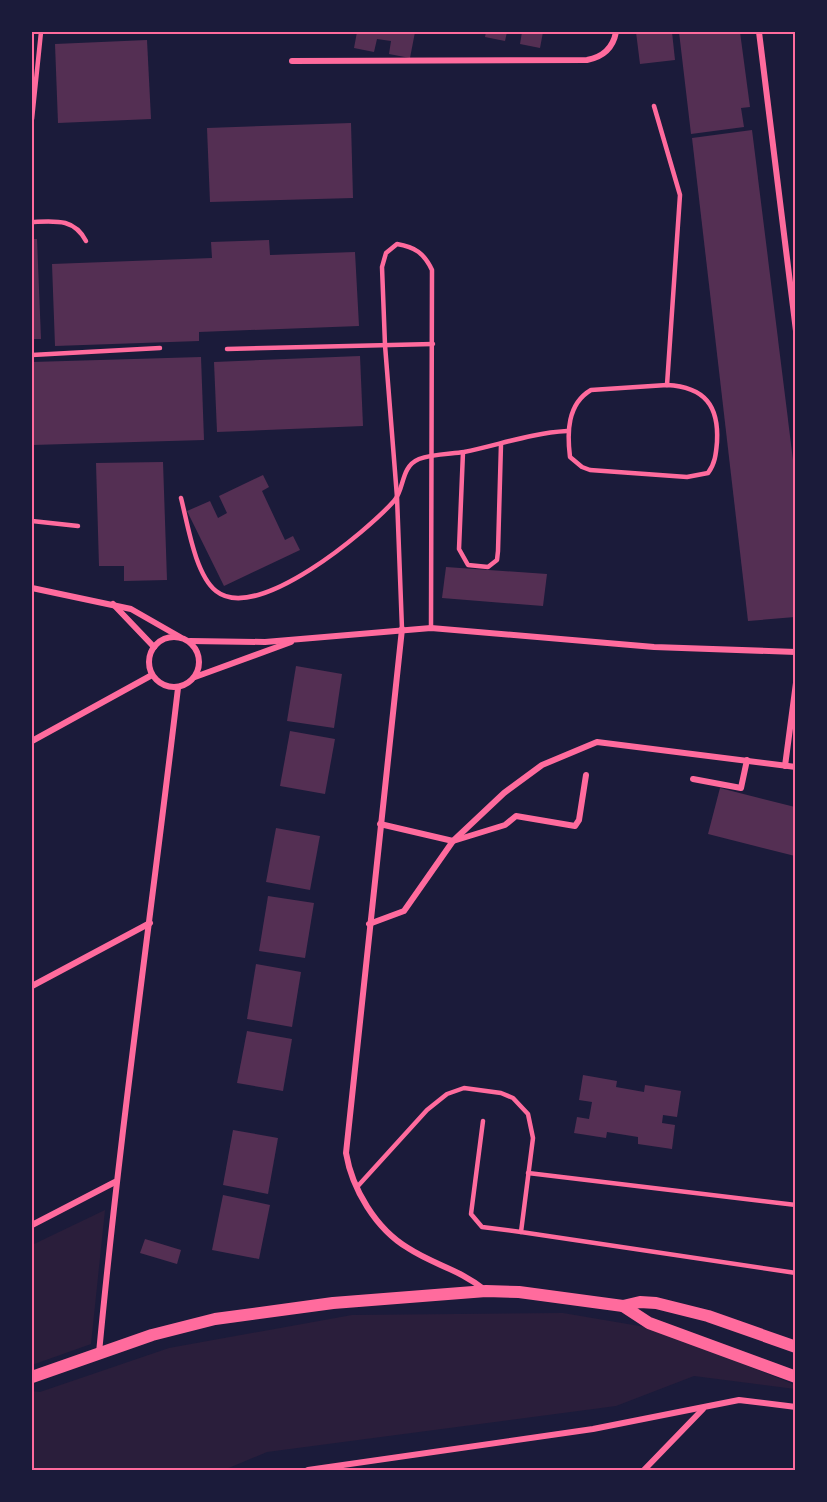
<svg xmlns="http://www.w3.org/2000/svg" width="827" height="1502" font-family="Lato,sans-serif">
	<rect width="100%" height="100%" fill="#1b1b3a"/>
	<!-- green -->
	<g fill="#2a1e3b">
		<polygon points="105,1210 91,1344 32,1365 32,1245"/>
		<polygon points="563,1313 657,1329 795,1385 795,1389 694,1376 616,1406 267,1452 224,1470 32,1470 32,1391 40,1392 169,1348 352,1315"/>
	</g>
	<!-- building -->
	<g fill="#542f53">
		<polygon points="357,32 415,32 410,58 389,54 391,41 377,39 374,52 354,48"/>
		<polygon points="486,32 507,32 505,41 485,37"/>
		<polygon points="522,32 543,32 540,48 520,44"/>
		<polygon points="636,32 672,32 675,60 640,64"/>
		<polygon points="679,32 740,32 750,107 741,108 744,127 691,134"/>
		<polygon points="147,40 151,119 58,123 55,44"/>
		<polygon points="351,123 353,198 210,202 207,128"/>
		<polygon points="752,130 795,476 795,617 748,621 692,138"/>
		<polygon points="32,239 37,239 41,339 32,339"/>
		<polygon points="269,240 270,255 355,252 359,326 199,332 199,341 55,346 52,264 212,258 211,242"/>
		<polygon points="360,356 363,426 217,432 214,362"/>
		<polygon points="201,357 204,440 32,445 32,362"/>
		<polygon points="163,462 167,580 124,581 124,566 99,566 96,463"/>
		<polygon points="263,475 269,487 262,491 285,540 293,536 300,550 224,586 187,511 210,501 218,518 227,513 219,496"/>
		<polygon points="446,567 547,574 543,606 442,598"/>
		<polygon points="296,666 342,674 334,728 287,721"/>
		<polygon points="290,731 335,739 325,794 280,786"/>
		<polygon points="720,788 795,807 795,856 708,834"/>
		<polygon points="276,828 320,836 310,890 266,882"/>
		<polygon points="268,896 314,903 305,958 259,951"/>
		<polygon points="256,964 301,972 292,1027 247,1019"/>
		<polygon points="247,1031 292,1039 283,1091 237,1083"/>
		<polygon points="583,1075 617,1081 616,1087 644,1092 645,1085 681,1091 677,1117 663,1115 662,1123 675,1125 672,1149 638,1144 638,1137 607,1132 606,1138 574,1133 577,1117 589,1119 592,1102 579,1100"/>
		<polygon points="233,1130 278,1138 268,1194 223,1185"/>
		<polygon points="223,1195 270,1205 259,1259 212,1250"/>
		<polygon points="145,1239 181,1250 177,1264 140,1253"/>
	</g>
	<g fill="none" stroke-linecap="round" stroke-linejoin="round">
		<!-- service -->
		<g stroke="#ff6b9d" stroke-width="4.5">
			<polyline points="654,106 680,195 667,385"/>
			<polyline points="32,119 41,32"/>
			<path d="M32 222C55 221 74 218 86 241"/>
			<polyline points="227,349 433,344"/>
			<polyline points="32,355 160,348"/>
			<path d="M667 385C705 387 719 406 717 442 716 454 715 464 708 473L687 477 590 470 582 467 570 457C567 433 567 404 591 390Z"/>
			<polyline points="463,452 459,549 468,565 488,567 497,560 498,551 501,444"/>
			<path d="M181 498C188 525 195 574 216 591 257 624 367 531 394 501 405 489 400 467 419 459 432 454 450 454 464 452 499 445 531 433 567 431"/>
			<polyline points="32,521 78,526"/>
			<path d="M402 629 397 497 385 345 382 267 386 253 397 244C415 247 424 253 432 270L431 628"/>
			<polyline points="483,1121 471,1214 482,1227 521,1232"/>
			<polyline points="528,1173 796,1205"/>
			<polyline points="357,1187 427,1110 447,1094 464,1088 501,1093 513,1098 528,1114 533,1138 521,1232 796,1273"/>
		</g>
		<!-- minor -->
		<g stroke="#ff6b9d" stroke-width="6">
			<polyline points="759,32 796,331"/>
			<path d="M292 61 587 60C603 57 613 48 616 32"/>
			<polyline points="32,588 131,609 180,637"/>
			<polyline points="113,604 154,647"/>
			<path d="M402 629 346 1153C352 1189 376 1229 408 1248 434 1265 459 1269 485 1290"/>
			<circle cx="174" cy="662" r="25"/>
			<polyline points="190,641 265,642 431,628 654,647 796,652"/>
			<polyline points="195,677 291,642"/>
			<polyline points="32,741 152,675"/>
			<polyline points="785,766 796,683"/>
			<polyline points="693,779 741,788 747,760"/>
			<polyline points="380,824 453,841 505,825 516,816 575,826 579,820 586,775"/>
			<polyline points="369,924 404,911 453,841 504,793 542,765 597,742 796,767"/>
			<polyline points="32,986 150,923"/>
			<polyline points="32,1225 115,1182"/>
			<path d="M99 1353C120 1130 152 909 178 688"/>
			<polyline points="308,1470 593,1429 739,1400 796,1407"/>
			<polyline points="644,1470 703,1409"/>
		</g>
		<!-- secondary -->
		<g stroke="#ff6b9d" stroke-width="12">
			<polyline points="623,1306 649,1323 796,1377"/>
			<polyline points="32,1377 152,1335 215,1319 333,1303 486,1291 519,1292 623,1306 640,1302 656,1303 708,1316 796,1347"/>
		</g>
	</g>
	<!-- border -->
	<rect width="827" height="1502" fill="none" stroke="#1b1b3a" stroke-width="66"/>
	<rect x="33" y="33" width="761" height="1436" fill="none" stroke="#ff6b9d" stroke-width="2"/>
</svg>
